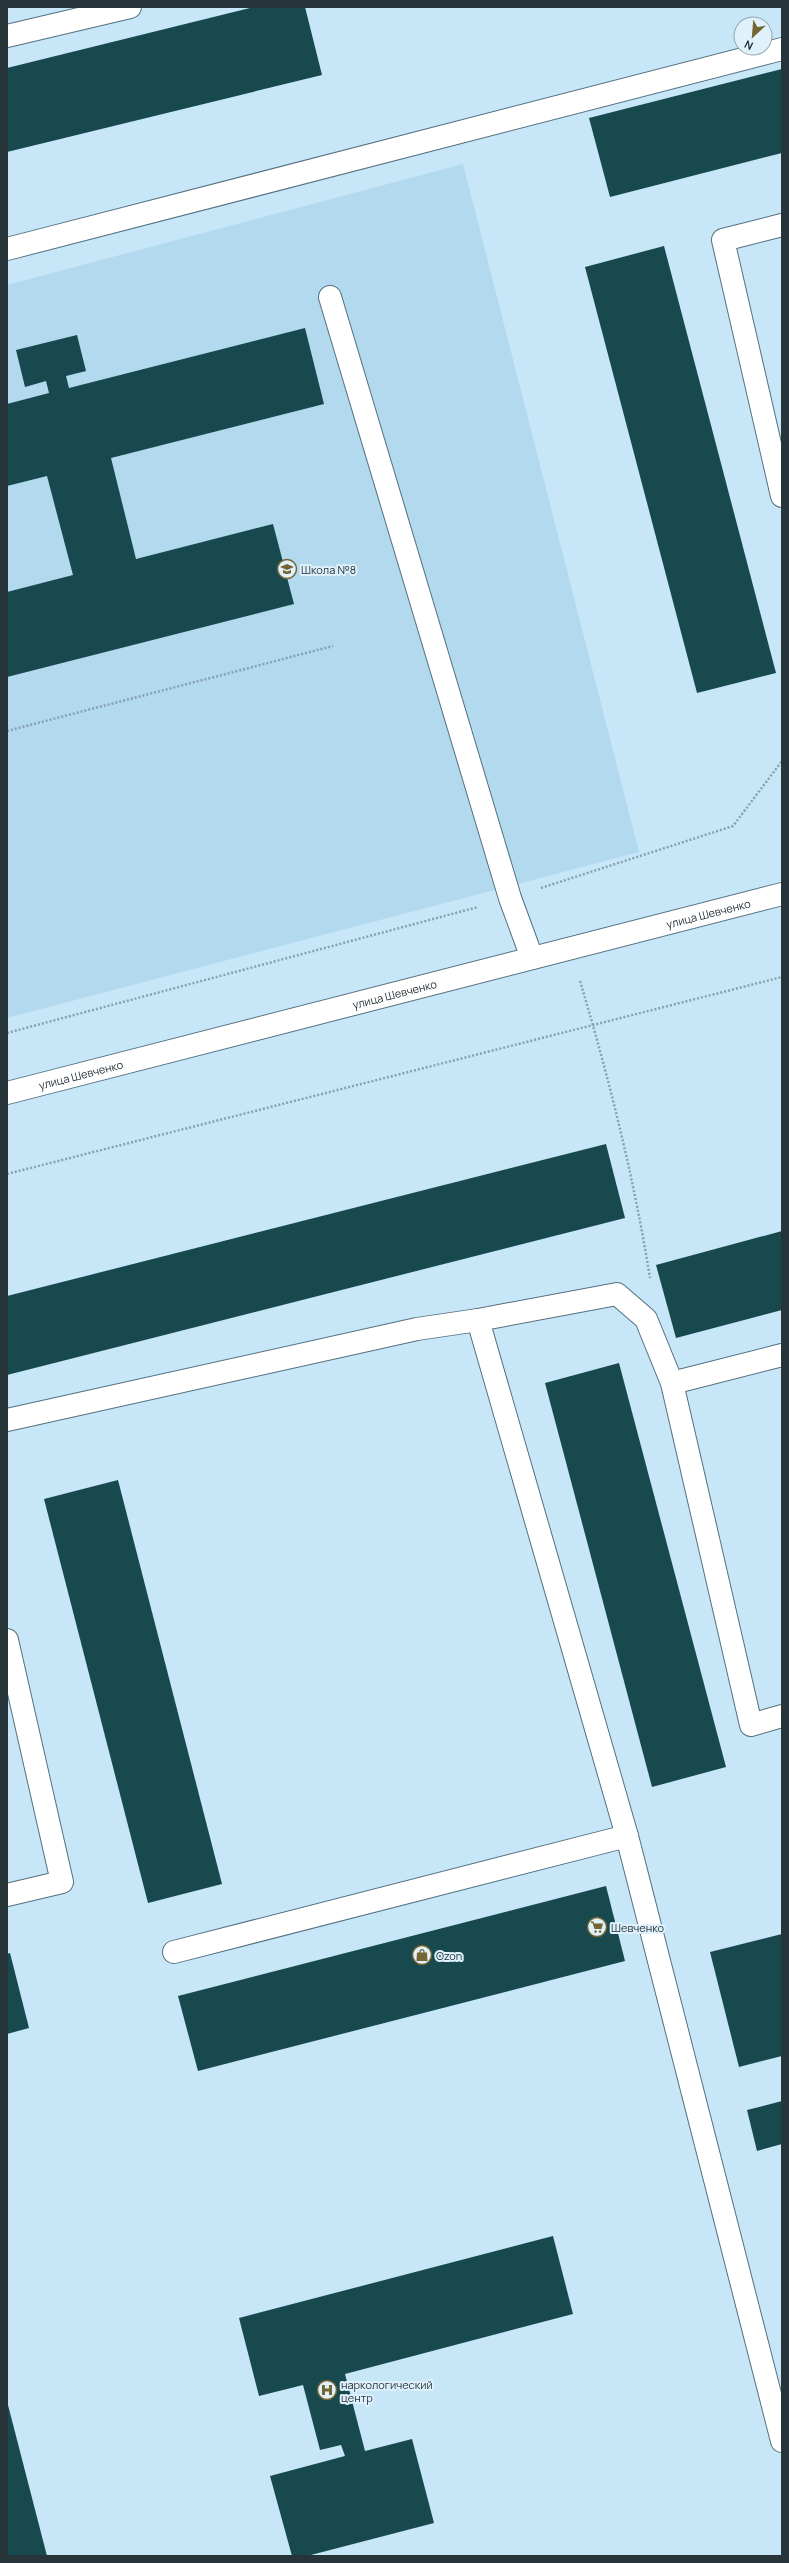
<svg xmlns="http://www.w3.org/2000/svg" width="789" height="2563" font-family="Manrope,sans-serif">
	<rect width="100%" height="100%" fill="#c7e7f8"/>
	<!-- built -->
	<polygon fill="#b2d9ee" points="463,164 639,852 7,1018 7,285"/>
	<!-- building -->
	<g fill="#17494e">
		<polygon points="254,7 305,7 322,75 7,152 7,68"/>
		<polygon points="782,69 782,153 610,197 589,118"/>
		<polygon points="664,246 776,673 697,693 585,267"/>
		<polygon points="305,328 324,404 111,458 136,559 273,524 294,604 7,677 7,592 73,575 47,476 7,486 7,404 49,393 46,381 25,387 16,350 77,335 86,371 66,376 69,388"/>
		<polygon points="606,1144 625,1218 7,1375 7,1296"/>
		<polygon points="782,1231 782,1310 676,1338 656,1265"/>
		<polygon points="619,1363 726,1767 652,1787 545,1383"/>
		<polygon points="118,1480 222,1884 148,1903 44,1499"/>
		<polygon points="606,1886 625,1961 198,2071 178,1996"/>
		<polygon points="782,1934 782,2056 739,2067 710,1952"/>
		<polygon points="10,1953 29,2028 7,2034 7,1954"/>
		<polygon points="782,2101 782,2144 757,2151 747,2110"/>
		<polygon points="553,2236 573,2314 345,2374 365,2451 412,2439 434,2523 307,2556 292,2556 270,2476 345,2456 341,2445 320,2450 303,2385 259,2396 239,2318"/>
		<polygon points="7,2405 8,2405 47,2556 7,2556"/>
	</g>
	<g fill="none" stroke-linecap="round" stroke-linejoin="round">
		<!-- minor casing -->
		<g stroke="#54707f" stroke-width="24">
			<g id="minor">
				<polyline points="7,36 130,7"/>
				<polyline points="782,225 723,240 782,496"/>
				<polyline points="7,249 782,49"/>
				<polyline points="330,297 510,898 532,958"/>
				<path id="s1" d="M7 1093 782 894"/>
				<polyline points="478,1320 617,1294 646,1319 672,1383 751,1725 782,1716"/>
				<polyline points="672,1383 782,1355"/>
				<polyline points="7,1420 417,1329 478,1320 627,1836 782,2441"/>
				<polyline points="7,1640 62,1882 7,1895"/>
				<polyline points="174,1952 627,1836"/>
			</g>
		</g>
		<!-- path -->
		<g stroke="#88a0ad" stroke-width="2.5" stroke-dasharray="2 2" stroke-linecap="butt">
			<polyline points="7,731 333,646"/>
			<polyline points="541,888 733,826 782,761"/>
			<path d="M580 981C609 1078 634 1178 650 1278"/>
			<polyline points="7,1033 478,907"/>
			<polyline points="7,1174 782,977"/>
		</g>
		<!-- minor -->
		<use href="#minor" stroke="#fff" stroke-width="22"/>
	</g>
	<!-- icons -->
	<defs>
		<g id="school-ring" transform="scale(1)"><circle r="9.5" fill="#dff2fc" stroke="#756533" stroke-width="1.5"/><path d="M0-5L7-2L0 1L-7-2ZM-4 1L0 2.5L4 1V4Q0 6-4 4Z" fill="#756533"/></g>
		<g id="supermarket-ring" transform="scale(1)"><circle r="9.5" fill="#dff2fc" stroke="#756533" stroke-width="1.5"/><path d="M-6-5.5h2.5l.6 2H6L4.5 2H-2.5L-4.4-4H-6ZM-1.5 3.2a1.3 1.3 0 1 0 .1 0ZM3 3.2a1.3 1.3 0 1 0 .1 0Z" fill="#756533"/></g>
		<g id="shop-ring" transform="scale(1)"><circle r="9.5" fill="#dff2fc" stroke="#756533" stroke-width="1.5"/><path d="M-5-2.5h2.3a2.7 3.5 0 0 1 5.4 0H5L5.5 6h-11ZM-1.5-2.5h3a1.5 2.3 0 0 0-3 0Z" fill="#756533"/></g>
		<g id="hospital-ring" transform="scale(1)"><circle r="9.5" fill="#dff2fc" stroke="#756533" stroke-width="1.5"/><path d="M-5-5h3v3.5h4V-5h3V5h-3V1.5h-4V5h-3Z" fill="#756533"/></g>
	</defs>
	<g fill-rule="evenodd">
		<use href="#school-ring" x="287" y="569"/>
		<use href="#supermarket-ring" x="597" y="1927"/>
		<use href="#shop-ring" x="422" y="1955"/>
		<use href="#hospital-ring" x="327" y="2390"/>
	</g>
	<g text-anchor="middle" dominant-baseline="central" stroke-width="4" stroke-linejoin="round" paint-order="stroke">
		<!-- poi labels -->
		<g font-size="11" fill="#27343a" stroke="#dff2fc" text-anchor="start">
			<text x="301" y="569">Школа №8</text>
			<text x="611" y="1927">Шевченко</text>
			<text x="436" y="1955">Ozon</text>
			<text x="341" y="2384">наркологический<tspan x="341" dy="13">центр</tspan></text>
		</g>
		<!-- street labels -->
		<g font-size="11" fill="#27343a" stroke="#dff2fc">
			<text stroke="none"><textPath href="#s1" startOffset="724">улица Шевченко</textPath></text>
			<text stroke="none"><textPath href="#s1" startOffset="400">улица Шевченко</textPath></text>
			<text stroke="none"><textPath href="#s1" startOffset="76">улица Шевченко</textPath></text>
		</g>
	</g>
	<!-- border -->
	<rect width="789" height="2563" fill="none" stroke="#27343a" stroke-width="16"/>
	<!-- north arrow -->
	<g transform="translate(753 36) rotate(206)"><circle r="19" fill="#dff2fc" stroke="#95a6ae"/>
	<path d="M0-3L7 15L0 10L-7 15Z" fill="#756533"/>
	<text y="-6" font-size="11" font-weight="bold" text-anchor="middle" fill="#27343a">N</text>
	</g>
</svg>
